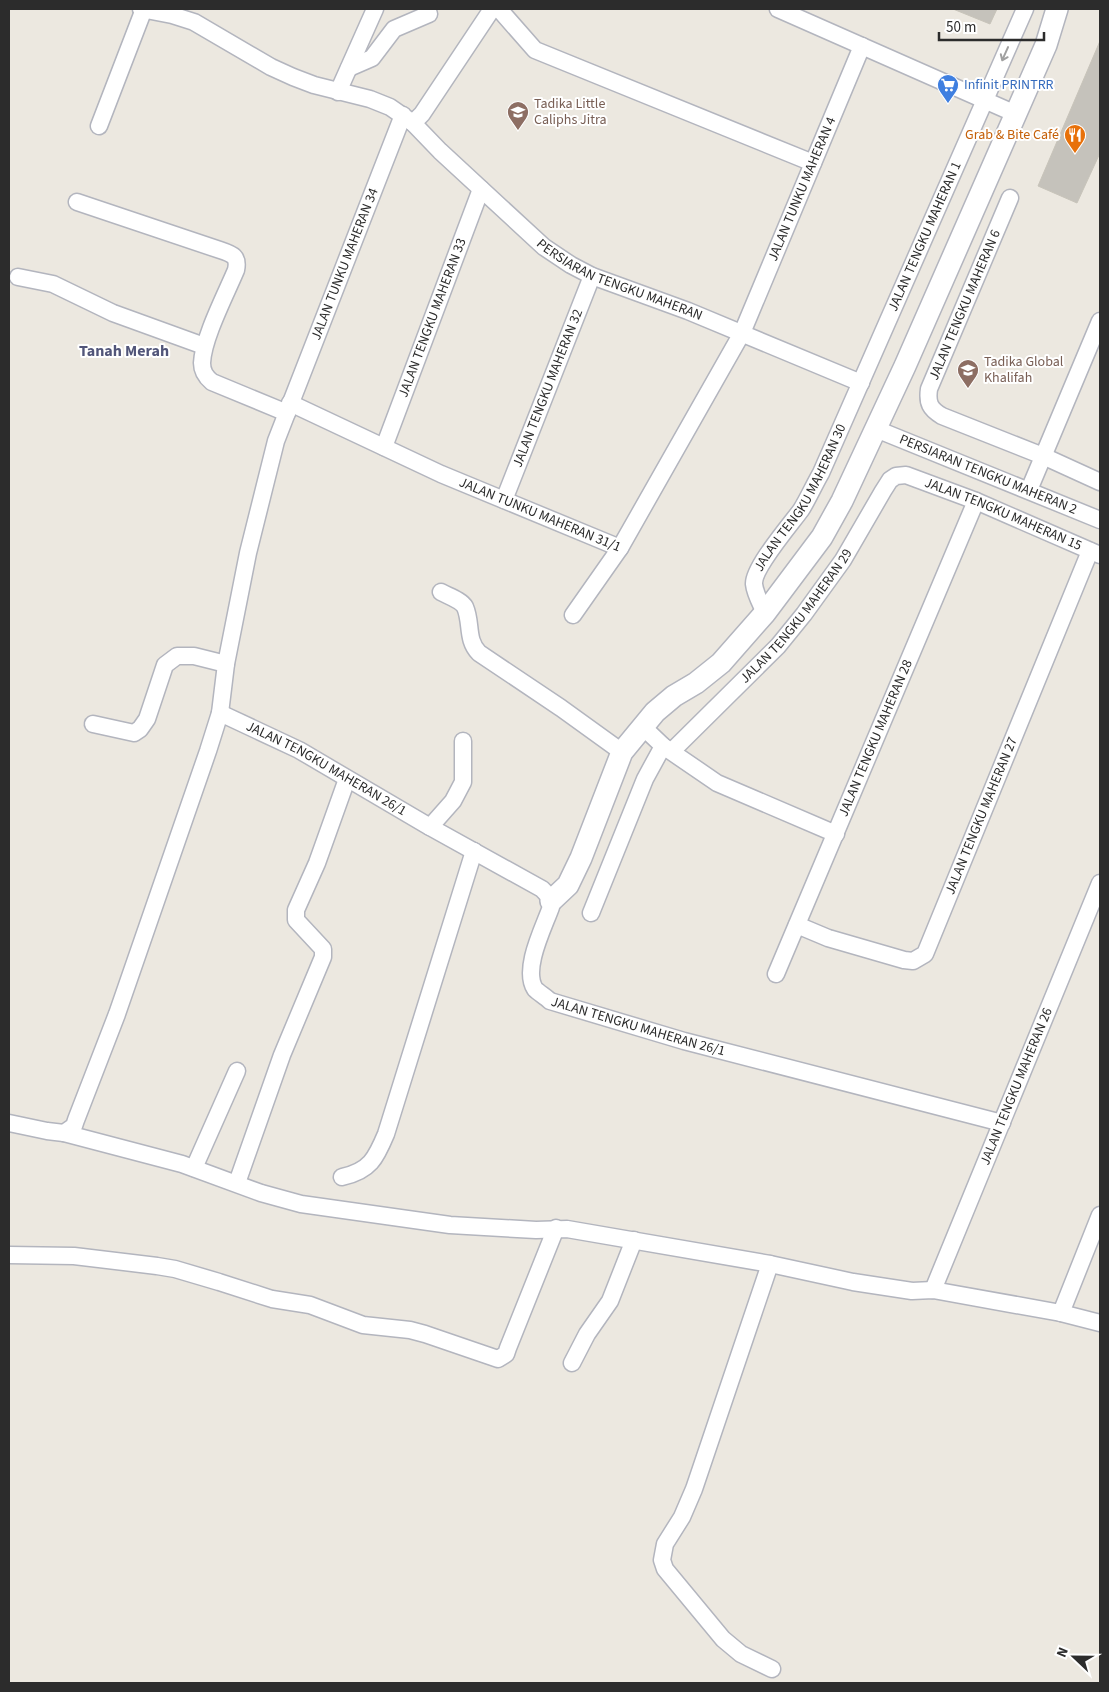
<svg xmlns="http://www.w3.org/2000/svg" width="1109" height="1692" font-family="'Source Sans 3',sans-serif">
	<rect width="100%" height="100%" fill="#ece8e0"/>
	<!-- building -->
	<g fill="#c5c2bb" stroke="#c8c4ba">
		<polygon points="953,9 997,9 990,24"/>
		<polygon points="1100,41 1100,153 1077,203 1038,186"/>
	</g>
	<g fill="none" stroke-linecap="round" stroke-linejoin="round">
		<!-- minor casing -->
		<g stroke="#b3b5be" stroke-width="19">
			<g id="minor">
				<path id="s1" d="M141 9 172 15 194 22 271 67 293 77 314 85 370 99 390 107 413 123 440 151 544 247 571 265 592 276 688 311 861 383"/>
				<polyline points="499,9 535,50 813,163"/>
				<polyline points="778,9 1016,114"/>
				<polyline points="349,68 372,58 394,29 429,14"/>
				<polyline points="338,92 375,9"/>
				<polyline points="413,123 422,114 492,9"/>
				<polyline points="99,126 144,9"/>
				<path d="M1010 198 929 389C927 403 930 409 942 416L1043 456 1100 482"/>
				<path d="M77 202 220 250C232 254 239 256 236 270 226 294 203 338 202 363 202 372 206 377 212 382L287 413"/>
				<polyline points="18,277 53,284 113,313 204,346"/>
				<path id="s2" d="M290 403 441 474 620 548"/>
				<path id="s3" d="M876 429 1100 520"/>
				<path id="s4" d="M384 447 481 189"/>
				<polyline points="1029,490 1100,321"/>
				<path id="s5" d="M504 500 592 276"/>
				<path d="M441 592C448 596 461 600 465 607 472 623 466 640 479 653L561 708 622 752"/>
				<path id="s6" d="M765 613C761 604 755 594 754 584 753 568 790 525 801 510 808 499 814 485 821 473L1025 9"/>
				<path id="s7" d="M573 615 620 548 742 333 862 46"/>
				<path id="s8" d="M220 713 299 750 430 827 542 889C548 895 551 898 551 907 544 927 522 969 535 989 539 993 546 997 550 1001L684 1041 1002 1123"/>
				<polyline points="93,724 134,733 140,729 147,719 165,665 177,656 194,656 226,664"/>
				<polyline points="642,726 663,746 717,783 836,834"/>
				<path id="s9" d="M672 751 778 646 804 614 843 560 883 491 890 480 896 476 906 475 976 501 1100 555"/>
				<polyline points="430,827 453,801 463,782 463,741"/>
				<polyline points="591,913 645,779 663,746"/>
				<path id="s10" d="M797 925 828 938 904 960 913 961 925 954 1090 551"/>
				<path id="s11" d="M776 974 976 501"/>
				<path id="s12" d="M9 1123 47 1131 64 1133 74 1126 76 1120 117 1014 208 751 220 713 226 664 248 553 276 441 403 115"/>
				<polyline points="64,1133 182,1164 261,1193 301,1204 450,1225 536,1230 567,1229 770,1264 853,1282 912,1291 933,1290 1061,1313 1100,1323"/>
				<polyline points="194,1168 237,1071"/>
				<path d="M342 1177C370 1171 376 1158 386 1134L474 851"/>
				<polyline points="237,1183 282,1055 323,957 323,949 296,920 296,910 317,863 347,779"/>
				<polyline points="9,1255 74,1256 157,1266 175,1269 219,1282 272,1299 310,1305 363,1325 410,1330 425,1334 498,1359 506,1354 508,1348 556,1228"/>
				<polyline points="770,1264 694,1489 682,1517 665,1544 662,1560 665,1569 723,1639 741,1654 772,1669"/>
				<path id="s13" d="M933 1290 1100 883"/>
				<polyline points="1061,1313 1100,1215"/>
				<polyline points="572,1363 587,1334 610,1301 634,1240"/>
			</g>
		</g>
		<!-- tertiary casing -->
		<g stroke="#b3b5be" stroke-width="24">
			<polyline id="tertiary" points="551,901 568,885 581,858 622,752 655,712 674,696 696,683 721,663 765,613 822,537 842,501 905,366 1046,45 1057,9"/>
		</g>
		<!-- minor -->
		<use href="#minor" stroke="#fff" stroke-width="16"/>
		<!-- tertiary -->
		<use href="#tertiary" stroke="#fff" stroke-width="21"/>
	</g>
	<!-- one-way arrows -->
	<defs><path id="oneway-shaft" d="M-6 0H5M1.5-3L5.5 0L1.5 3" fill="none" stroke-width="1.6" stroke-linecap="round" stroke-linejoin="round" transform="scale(1.25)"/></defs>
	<use stroke="#a0a0a0" href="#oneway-shaft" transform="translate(1005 54) rotate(114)"/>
	<!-- icons -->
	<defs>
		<g id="supermarket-pin" transform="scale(1.125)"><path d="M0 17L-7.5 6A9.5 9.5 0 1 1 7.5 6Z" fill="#3f7fe0" stroke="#fff"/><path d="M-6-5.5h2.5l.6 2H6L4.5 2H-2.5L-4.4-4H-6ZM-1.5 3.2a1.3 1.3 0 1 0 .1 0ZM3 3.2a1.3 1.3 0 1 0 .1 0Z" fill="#fff"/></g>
		<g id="school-pin" transform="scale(1.125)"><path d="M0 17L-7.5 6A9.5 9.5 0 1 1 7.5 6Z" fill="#8d6e63" stroke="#fff"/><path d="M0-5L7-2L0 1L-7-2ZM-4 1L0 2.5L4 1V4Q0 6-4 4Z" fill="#fff"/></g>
		<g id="restaurant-pin" transform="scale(1.125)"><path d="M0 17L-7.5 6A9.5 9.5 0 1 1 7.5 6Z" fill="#e8710a" stroke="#fff"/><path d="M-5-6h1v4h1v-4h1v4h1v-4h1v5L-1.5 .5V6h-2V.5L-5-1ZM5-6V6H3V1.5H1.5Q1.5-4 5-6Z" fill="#fff"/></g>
	</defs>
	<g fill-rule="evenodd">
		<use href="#supermarket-pin" x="948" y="85"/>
		<use href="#school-pin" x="518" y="112"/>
		<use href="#restaurant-pin" x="1075" y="135"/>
		<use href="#school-pin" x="968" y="370"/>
	</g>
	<g text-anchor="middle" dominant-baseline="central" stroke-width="4" stroke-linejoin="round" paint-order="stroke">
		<!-- shop labels -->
		<g font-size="14" fill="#366cbe" stroke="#fff" text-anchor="start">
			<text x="964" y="85">Infinit PRINTRR</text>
		</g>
		<!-- education labels -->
		<g font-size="14" fill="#785e54" stroke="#fff" text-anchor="start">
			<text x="534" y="104">Tadika Little<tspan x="534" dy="16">Caliphs Jitra</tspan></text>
			<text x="984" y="362">Tadika Global<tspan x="984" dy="16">Khalifah</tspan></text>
		</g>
		<!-- food labels -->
		<g font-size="14" fill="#c56008" stroke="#fff" text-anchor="end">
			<text x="1059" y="135">Grab &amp; Bite Café</text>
		</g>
		<!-- street labels -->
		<g font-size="14" fill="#2c2c2c" stroke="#fff">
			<text stroke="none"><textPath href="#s7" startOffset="485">JALAN TUNKU MAHERAN 4</textPath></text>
			<text stroke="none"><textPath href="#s6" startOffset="420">JALAN TENGKU MAHERAN 1</textPath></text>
			<text stroke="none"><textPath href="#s12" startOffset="974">JALAN TUNKU MAHERAN 34</textPath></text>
			<text stroke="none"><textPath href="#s1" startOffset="561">PERSIARAN TENGKU MAHERAN</textPath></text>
			<text transform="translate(965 305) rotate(-67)">JALAN TENGKU MAHERAN 6</text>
			<text stroke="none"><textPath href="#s4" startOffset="138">JALAN TENGKU MAHERAN 33</textPath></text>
			<text stroke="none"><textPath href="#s5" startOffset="120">JALAN TENGKU MAHERAN 32</textPath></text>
			<text stroke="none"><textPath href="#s3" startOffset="121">PERSIARAN TENGKU MAHERAN 2</textPath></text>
			<text stroke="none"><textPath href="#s6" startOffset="130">JALAN TENGKU MAHERAN 30</textPath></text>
			<text stroke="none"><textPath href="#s2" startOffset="274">JALAN TUNKU MAHERAN 31/1</textPath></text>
			<text stroke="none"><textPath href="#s9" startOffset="472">JALAN TENGKU MAHERAN 15</textPath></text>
			<text stroke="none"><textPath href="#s9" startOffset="184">JALAN TENGKU MAHERAN 29</textPath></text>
			<text stroke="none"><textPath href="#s11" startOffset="256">JALAN TENGKU MAHERAN 28</textPath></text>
			<text stroke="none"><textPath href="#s8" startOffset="120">JALAN TENGKU MAHERAN 26/1</textPath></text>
			<text stroke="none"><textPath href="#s10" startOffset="285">JALAN TENGKU MAHERAN 27</textPath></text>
			<text stroke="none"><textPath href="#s8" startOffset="585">JALAN TENGKU MAHERAN 26/1</textPath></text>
			<text stroke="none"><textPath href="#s13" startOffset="220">JALAN TENGKU MAHERAN 26</textPath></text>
		</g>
		<!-- quarter labels -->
		<g font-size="16" font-weight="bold" fill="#515579" stroke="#fff">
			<text x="124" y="351">Tanah Merah</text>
		</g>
	</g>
	<!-- border -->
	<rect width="1109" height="1692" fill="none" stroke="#2c2c2c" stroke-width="20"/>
	<!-- north arrow -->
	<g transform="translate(1074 1657) rotate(292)" stroke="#ffffff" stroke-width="4" paint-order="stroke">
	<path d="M0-4L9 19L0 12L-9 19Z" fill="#2c2c2c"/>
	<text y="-8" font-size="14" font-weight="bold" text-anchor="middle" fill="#2c2c2c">N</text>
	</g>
	<!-- scale -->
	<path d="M939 32v8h105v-8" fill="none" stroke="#2c2c2c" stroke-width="2.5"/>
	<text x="946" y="32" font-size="15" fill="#2c2c2c" stroke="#ffffff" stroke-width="4" paint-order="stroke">50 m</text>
</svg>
